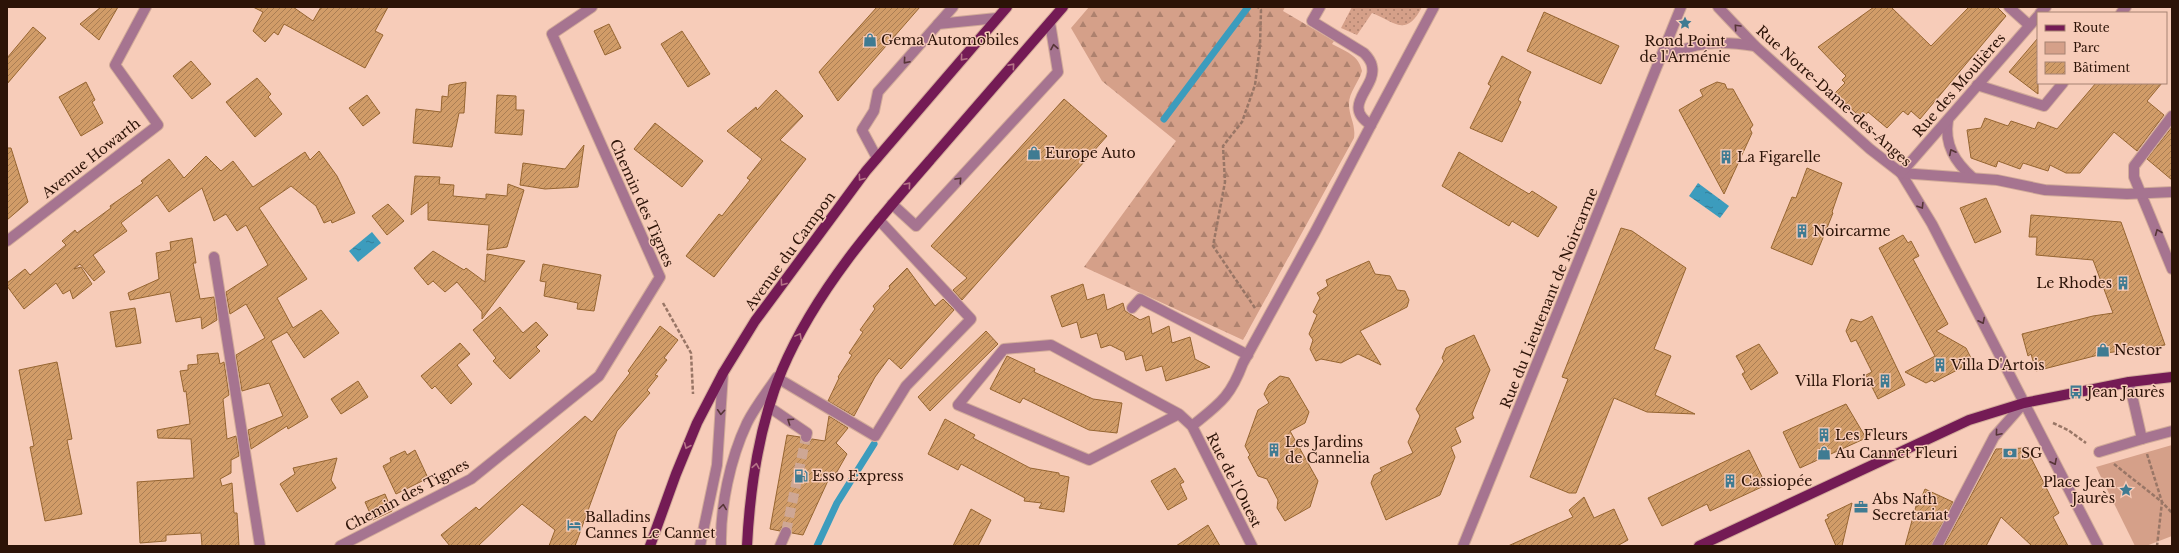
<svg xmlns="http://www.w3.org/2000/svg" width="2179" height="553" font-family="'Libre Baskerville',serif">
	<defs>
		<pattern id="forest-firs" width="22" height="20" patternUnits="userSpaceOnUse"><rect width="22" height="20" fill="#d5a089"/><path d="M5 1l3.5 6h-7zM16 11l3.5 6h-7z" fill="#ad816e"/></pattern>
		<pattern id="garden-dots" width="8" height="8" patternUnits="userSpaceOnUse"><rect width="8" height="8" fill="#d5a089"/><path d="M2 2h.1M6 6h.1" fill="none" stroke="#ad816e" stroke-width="1.8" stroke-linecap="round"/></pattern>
		<pattern id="water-ripples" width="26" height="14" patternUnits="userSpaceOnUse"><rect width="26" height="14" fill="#3c9cbd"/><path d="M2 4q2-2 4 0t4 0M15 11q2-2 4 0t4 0" fill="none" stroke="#337e98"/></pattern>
		<pattern id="building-hatch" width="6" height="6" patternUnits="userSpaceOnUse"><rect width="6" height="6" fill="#d19c68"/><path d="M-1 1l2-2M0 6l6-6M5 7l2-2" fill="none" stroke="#aa7e54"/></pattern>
	</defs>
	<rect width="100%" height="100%" fill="#f7ccb9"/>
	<!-- green -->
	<polygon fill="#d5a089" points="2172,445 2172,536 2146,546 2135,546 2096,467"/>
	<!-- forest -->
	<path fill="url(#forest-firs)" d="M1089 7H1285L1283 11 1334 41 1332 44C1345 51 1359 55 1362 71 1359 82 1349 92 1349 104 1349 117 1356 124 1354 138L1243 340 1084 267 1176 141 1102 81 1071 28Z"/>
	<!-- garden -->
	<path fill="url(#garden-dots)" d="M1352 7H1422C1406 38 1395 22 1372 13L1357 35 1341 28Z"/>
	<!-- water -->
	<g fill="url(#water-ripples)">
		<polygon points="1698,183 1729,206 1720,218 1689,196"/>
		<polygon points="372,232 381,243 358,262 349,251"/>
	</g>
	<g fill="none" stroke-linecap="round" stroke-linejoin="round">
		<!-- stream -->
		<g stroke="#3c9cbd" stroke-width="7">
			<polyline points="1164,119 1248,7"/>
			<polyline points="817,546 837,503 874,444"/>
		</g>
	</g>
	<!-- building -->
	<g fill="url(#building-hatch)" stroke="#966531">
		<polygon points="101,7 118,7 99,40 80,24"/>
		<polygon points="253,7 293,7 313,21 321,7 388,7 375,31 383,35 365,68 284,24 278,35 274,32 265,42 253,31 263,12"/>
		<polygon points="877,7 920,7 838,101 819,72"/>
		<polygon points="1874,7 1891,7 1931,46 1969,7 1997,7 2006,16 1920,119 1911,111 1908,115 1903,111 1887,128 1868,112 1862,119 1835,93 1845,83 1842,80 1846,76 1818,47"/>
		<polygon points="1544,12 1619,46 1601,84 1527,51"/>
		<polygon points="609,24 621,48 605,55 594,31"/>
		<polygon points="33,27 46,38 7,84 7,58"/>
		<polygon points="682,31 710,74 688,87 661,44"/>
		<polygon points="2038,38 2038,94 2009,72"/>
		<polygon points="1502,56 1531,72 1518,100 1521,102 1502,142 1470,128 1491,86 1488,84"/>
		<polygon points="191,61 211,84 192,99 173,76"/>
		<polygon points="257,78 271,94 268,97 282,114 255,137 226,102"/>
		<polygon points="86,82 95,100 92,102 103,123 81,136 59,97"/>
		<polygon points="466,82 464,113 459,113 452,147 413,143 416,109 441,112 442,96 448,97 449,85"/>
		<polygon points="1717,82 1725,84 1727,89 1733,89 1753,125 1750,129 1752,133 1724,194 1679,110 1703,96 1700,90"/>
		<polygon points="2096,83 2162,83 2147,101 2164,115 2137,151 2114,132 2080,173 2066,173 2050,165 2048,171 2023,163 2020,169 1998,161 1996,167 1971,158 1967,130 1981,128 1985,118 2008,126 2011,121 2035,129 2038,122 2057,129"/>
		<polygon points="776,90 803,116 780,140 806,159 714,277 686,256 719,214 722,216 750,180 747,178 762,159 727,131 756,107 757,110"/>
		<polygon points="367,95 380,113 363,126 349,108"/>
		<polygon points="497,95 516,96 516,110 524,110 522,135 495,133"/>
		<polygon points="1064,99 1107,136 962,300 953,290 967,278 931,246"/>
		<polygon points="655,123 703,161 682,187 634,149"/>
		<polygon points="2172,127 2172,180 2147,159"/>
		<polygon points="584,145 578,187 545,189 520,185 523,163 565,169"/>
		<polygon points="7,148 11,148 28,202 7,220"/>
		<polygon points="319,151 337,176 355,213 332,223 331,220 324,223 316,206 291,186 259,208 307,279 277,298 293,328 321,310 339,333 304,358 287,332 271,341 308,417 288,429 287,426 251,449 248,430 283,416 269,383 242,391 236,355 265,338 246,304 230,314 226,292 268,265 246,225 237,231 226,214 214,221 202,188 169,212 157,195 121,223 127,231 93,255 105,272 94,281 80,264 74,269 81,267 92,284 73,299 70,290 63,294 56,283 24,309 7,286 7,283 25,269 30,275 66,245 62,241 75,230 77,233 111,208 110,206 143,183 141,181 169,159 184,178 206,156 221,171 233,161 253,187 305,152 310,160"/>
		<polygon points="1459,152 1529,194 1532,191 1557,207 1538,237 1512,221 1509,226 1442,186"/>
		<polygon points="1807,168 1842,183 1832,212 1833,213 1812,265 1771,248 1792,197 1796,198"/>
		<polygon points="415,176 440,177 439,184 454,185 453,196 486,199 486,194 507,196 508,184 524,190 507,247 487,250 489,225 428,220 428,202 411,215"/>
		<polygon points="1986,198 2001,232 1975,243 1960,208"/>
		<polygon points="388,204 404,221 387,235 372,216"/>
		<polygon points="2031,215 2121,222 2165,345 2106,353 2036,371 2031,354 2028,356 2022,334 2093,316 2113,313 2093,260 2036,255 2037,237 2029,237"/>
		<polygon points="1621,228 1632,231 1686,268 1654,349 1671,356 1655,395 1695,414 1647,412 1614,398 1576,493 1569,493 1530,477 1568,379 1562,377"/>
		<polygon points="1903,235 1908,243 1911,241 1919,256 1913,259 1948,324 1936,331 1966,348 1971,358 1961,363 1963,367 1934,382 1932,380 1926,383 1905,372 1935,356 1879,248"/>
		<polygon points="192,238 196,263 193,263 200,299 214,297 217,320 202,329 201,317 176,322 170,292 130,300 128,293 159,279 156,253 171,250 170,242"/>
		<polygon points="433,251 464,270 466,268 485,282 487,254 525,261 482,319 482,312 457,282 445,292 433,281 428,285 414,268"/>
		<polygon points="1369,261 1375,274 1390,276 1397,290 1405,291 1409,300 1407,307 1360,331 1381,365 1358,354 1341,363 1321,359 1316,361 1310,349 1313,340 1309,334 1317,315 1313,312 1320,298 1317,293 1328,286 1326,280"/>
		<polygon points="543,264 601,275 594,311 577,309 578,303 544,296 546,282 540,281"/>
		<polygon points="907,268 935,306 943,299 954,310 901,369 889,358 875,377 854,416 828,401 839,378 838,377 852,355 849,353 863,332 860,330 875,309 873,306 890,288 889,286"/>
		<polygon points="1083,284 1087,300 1104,294 1107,310 1123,303 1125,311 1140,320 1149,316 1152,334 1169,326 1172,343 1190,337 1195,359 1210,367 1166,381 1162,366 1146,371 1142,355 1126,360 1124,352 1110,345 1101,348 1097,333 1081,338 1077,322 1062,327 1051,296"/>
		<polygon points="500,307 523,333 536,322 548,335 536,347 540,351 510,379 493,361 496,358 473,330"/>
		<polygon points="135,308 141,343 116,347 110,312"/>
		<polygon points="1872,316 1905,385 1878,399 1866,375 1872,372 1856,340 1851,342 1846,331 1851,319 1861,322"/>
		<polygon points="660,326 678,340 664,358 667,360 655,375 658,376 647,390 650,393 617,431 575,546 549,546 555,530 522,504 478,546 450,546 441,535 476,507 479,510 585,416 592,422 630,373 628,371"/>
		<polygon points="986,331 998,344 930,411 918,397"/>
		<polygon points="1474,335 1490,370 1472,414 1474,418 1455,428 1461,442 1451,447 1455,457 1440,495 1386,520 1371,483 1374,475 1382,471 1380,468 1413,453 1408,442 1420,416 1416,409 1444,361 1442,358 1446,348"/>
		<polygon points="460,343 470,354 457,365 472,384 451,404 435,386 432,389 421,376"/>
		<polygon points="1759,344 1778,373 1751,390 1742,374 1745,372 1736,356"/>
		<polygon points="218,353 220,364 224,362 229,395 223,399 227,439 236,436 239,456 231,460 231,473 220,479 222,486 232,483 234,513 237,513 239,546 202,546 201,533 166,535 166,541 140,543 137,482 194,478 191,439 158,438 157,430 190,424 186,391 184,392 180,371 188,370 188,365 198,364 197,355"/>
		<polygon points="1007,356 1035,369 1034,372 1093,399 1122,403 1117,433 1089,430 1023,398 1020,403 990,389"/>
		<polygon points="57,362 72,439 67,440 82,514 45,521 30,447 34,446 19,370"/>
		<polygon points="1280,376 1289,378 1309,412 1305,423 1290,431 1318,481 1310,507 1285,521 1277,508 1278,500 1267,479 1258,476 1248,457 1250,455 1245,446 1258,410 1269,403 1264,394 1269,384"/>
		<polygon points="358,381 368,397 341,414 331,399"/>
		<polygon points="1846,404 1866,438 1800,468 1783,432"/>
		<polygon points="829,416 848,428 836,443 847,454 834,477 831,474 803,535 792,533 788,526 782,527 780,531 770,529 787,435 800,437 801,441 805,443 810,442 812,439 825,441"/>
		<polygon points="945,419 975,435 973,438 1030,468 1059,473 1059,475 1069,477 1064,512 1039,508 1042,503 1024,501 1025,498 961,464 958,470 928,454"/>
		<polygon points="2026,448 2059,513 2053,517 2068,546 2032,546 2001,517 1986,546 1944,546 1996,449"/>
		<polygon points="415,450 428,478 396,494 383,466 391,462 390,458 405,451 407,455"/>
		<polygon points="1749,450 1766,485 1710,511 1707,504 1662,526 1648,498"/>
		<polygon points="337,458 331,480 336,488 297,512 280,484 295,474 293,468"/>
		<polygon points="1175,468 1184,482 1180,484 1187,499 1168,510 1151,481"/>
		<polygon points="1925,489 1953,502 1931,546 1905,546 1916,506 1918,506"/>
		<polygon points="385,494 392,511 373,520 365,502"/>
		<polygon points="1584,497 1594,518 1614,509 1628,540 1617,546 1508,546 1573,517 1569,510"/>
		<polygon points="1852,503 1842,546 1836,546 1825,520 1829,518 1827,515"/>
		<polygon points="971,509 991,520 978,546 953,546"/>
		<polygon points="1208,525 1220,546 1176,546"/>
	</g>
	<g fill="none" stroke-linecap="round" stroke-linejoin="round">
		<!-- minor-tunnel -->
		<polyline stroke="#cea795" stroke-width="10" stroke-dasharray="10 5" stroke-linecap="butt" points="786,532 806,437"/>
		<!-- minor casing -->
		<g stroke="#d2ab99" stroke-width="12">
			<g id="minor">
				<path d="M1320 7 1312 21 1364 53C1368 57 1371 61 1372 66 1377 88 1340 105 1371 125L1434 7"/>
				<polyline points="1718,7 1755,46 1870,149 1901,173 1932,224 2098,546"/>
				<polyline points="2009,7 2029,25"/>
				<polyline points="2040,13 2046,7"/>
				<polyline points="2121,13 2126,7"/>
				<polyline points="938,24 953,7"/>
				<path d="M1660 59C1695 42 1717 40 1755 46"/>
				<polyline points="1977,85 2044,106 2063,83"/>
				<polyline points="2172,116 2134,166 2134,177 2172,269"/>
				<path d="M1948 120C1944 145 1955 162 1973 178"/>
				<polyline points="877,158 862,130 874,111 878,92 938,24 997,18"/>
				<polyline points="1901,173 1997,180 2045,190 2127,194 2172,192"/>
				<polyline points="1901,173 2038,16"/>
				<polyline points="892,204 916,226 1058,72 1050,23"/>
				<polyline points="7,241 158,125 115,65 146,7"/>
				<polyline points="214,257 260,546"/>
				<polyline points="1132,308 1140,299 1248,355"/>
				<polyline points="779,379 875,436 906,386 971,319 879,220"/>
				<polyline points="2129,382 2142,439 2172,431"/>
				<polyline points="769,407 807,433 806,437"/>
				<polyline points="1179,414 1089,460 958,405 1004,349 1051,345 1179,414 1192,426 1252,546"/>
				<path d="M1192 426C1219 404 1230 398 1243 363L1315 232 1371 125"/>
				<polyline points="2099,452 2142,439"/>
				<polyline points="340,546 471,479 599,376 660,277 552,34 592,7"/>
				<polyline points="700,546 717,465 723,373"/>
				<path d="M721 546C720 507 730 459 747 423 755 407 767 392 777 377"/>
				<polyline points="780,546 786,532"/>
				<polyline points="1463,546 1681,7"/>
				<polyline points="1937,546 1994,437 2024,403"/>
			</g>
		</g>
		<!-- major casing -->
		<g stroke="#d2ab99" stroke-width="12">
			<g id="major">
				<polyline points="650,546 676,474 697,423 723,373 755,321 866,171 1007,7"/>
				<path d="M747 546C750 487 759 425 782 370 816 290 876 222 932 158 976 107 1020 57 1063 7"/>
				<polyline points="1699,546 1969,420 2024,403 2129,382 2172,377"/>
			</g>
		</g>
		<!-- path -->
		<g stroke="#997666" stroke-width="2.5" stroke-dasharray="4 2" stroke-linecap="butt">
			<polyline points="663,303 691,353 693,394"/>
			<polyline points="1255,308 1213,246 1225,182 1223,146 1242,122 1255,85 1260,45 1261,10 1258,7"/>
			<polyline points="2053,423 2068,430 2086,443"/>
			<polyline points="2147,454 2162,502 2172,513"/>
			<polyline points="2114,464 2162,502 2157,546"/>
		</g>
		<!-- minor -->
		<use href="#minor" stroke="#a67490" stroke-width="10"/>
		<!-- major -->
		<use href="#major" stroke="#741b55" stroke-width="10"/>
	</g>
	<!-- one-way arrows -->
	<defs><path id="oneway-chevron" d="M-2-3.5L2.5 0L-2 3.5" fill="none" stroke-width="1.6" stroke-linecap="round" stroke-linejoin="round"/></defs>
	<g stroke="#573537">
		<use href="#oneway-chevron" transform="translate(1737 27) rotate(-133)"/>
		<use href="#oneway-chevron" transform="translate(1054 47) rotate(-100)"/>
		<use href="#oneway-chevron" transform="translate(906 61) rotate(131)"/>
		<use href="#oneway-chevron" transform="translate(1952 152) rotate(-117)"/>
		<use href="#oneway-chevron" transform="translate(959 180) rotate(-47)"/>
		<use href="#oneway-chevron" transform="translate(1921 206) rotate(58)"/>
		<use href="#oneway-chevron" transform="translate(2158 232) rotate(-112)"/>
		<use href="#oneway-chevron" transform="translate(1982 321) rotate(63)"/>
		<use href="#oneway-chevron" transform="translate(721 412) rotate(94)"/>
		<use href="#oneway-chevron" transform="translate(790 421) rotate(-146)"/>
		<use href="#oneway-chevron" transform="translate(1998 433) rotate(130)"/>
		<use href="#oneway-chevron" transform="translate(2054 462) rotate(63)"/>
		<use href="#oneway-chevron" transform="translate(723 507) rotate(-82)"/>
	</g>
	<g stroke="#b67487">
		<use href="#oneway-chevron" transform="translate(963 58) rotate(131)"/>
		<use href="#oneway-chevron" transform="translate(1012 66) rotate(-49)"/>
		<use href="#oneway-chevron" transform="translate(861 178) rotate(126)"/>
		<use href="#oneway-chevron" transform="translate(908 185) rotate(-49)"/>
		<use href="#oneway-chevron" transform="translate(783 283) rotate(126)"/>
		<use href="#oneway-chevron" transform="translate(799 336) rotate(-62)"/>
		<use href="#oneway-chevron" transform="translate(687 446) rotate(113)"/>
		<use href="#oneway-chevron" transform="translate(756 466) rotate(-80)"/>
	</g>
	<!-- icons -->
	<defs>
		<g id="sight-bare" transform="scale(1.08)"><path d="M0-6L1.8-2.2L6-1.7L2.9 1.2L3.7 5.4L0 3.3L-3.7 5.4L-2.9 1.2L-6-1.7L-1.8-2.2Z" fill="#3f7b92" stroke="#f7ccb9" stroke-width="2.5" paint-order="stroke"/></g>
		<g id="shop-bare" transform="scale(1.08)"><path d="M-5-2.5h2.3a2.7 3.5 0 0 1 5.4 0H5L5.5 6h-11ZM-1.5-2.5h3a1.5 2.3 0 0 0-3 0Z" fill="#3f7b92" stroke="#f7ccb9" stroke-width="2.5" paint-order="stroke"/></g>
		<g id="building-bare" transform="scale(1.08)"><path d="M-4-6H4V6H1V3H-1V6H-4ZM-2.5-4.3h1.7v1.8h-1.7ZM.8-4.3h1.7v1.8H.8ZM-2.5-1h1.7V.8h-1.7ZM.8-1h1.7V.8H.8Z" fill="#3f7b92" stroke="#f7ccb9" stroke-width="2.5" paint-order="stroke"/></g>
		<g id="bus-bare" transform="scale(1.08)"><path d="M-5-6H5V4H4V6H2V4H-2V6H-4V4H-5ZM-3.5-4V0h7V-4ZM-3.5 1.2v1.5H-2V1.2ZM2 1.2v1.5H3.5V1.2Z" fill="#3f7b92" stroke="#f7ccb9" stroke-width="2.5" paint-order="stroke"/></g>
		<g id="bank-bare" transform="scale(1.08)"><path d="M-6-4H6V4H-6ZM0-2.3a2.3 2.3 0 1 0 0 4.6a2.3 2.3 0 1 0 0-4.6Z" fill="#3f7b92" stroke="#f7ccb9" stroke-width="2.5" paint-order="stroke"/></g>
		<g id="fuel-bare" transform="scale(1.08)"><path d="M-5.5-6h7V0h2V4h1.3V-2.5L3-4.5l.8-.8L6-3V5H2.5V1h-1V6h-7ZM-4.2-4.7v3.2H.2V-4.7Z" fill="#3f7b92" stroke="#f7ccb9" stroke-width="2.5" paint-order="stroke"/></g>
		<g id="office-bare" transform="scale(1.08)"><path d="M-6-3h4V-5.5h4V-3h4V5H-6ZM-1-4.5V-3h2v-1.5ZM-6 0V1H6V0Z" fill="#3f7b92" stroke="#f7ccb9" stroke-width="2.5" paint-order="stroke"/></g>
		<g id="hotel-bare" transform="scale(1.08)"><path d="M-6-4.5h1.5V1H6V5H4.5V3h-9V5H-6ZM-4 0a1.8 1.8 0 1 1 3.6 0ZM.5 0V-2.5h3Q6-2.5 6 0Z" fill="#3f7b92" stroke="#f7ccb9" stroke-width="2.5" paint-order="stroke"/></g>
	</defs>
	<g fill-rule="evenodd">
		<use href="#sight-bare" x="1685" y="23"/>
		<use href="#shop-bare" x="870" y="40"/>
		<use href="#shop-bare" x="1034" y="153"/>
		<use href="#building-bare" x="1726" y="157"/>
		<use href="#building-bare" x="1802" y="231"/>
		<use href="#building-bare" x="2123" y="283"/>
		<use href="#shop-bare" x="2103" y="350"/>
		<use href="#building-bare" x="1940" y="365"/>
		<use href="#building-bare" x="1885" y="381"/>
		<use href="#bus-bare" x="2076" y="392"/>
		<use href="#building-bare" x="1824" y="435"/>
		<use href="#building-bare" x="1274" y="450"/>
		<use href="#shop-bare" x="1824" y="453"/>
		<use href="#bank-bare" x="2010" y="453"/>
		<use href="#fuel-bare" x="801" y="476"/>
		<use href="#building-bare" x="1730" y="481"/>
		<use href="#sight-bare" x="2126" y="490"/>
		<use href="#office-bare" x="1861" y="507"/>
		<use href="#hotel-bare" x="574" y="525"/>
	</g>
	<g text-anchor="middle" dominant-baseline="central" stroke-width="3" stroke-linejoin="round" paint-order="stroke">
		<!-- poi labels -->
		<g font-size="14" fill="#2c1307" stroke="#f7ccb9" text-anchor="start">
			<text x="881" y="40">Gema Automobiles</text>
			<text x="1685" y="41" text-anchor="middle">Rond Point<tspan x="1685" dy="16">de l'Arménie</tspan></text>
			<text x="1045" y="153">Europe Auto</text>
			<text x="1737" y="157">La Figarelle</text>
			<text x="1813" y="231">Noircarme</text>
			<text x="2112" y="283" text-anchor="end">Le Rhodes</text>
			<text x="2114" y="350">Nestor</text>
			<text x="1951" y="365">Villa D'Artois</text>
			<text x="1874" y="381" text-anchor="end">Villa Floria</text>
			<text x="2087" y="392">Jean Jaurès</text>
			<text x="1835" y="435">Les Fleurs</text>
			<text x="1285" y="442">Les Jardins<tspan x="1285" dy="16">de Cannelia</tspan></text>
			<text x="1835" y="453">Au Cannet Fleuri</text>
			<text x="2021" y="453">SG</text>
			<text x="812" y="476">Esso Express</text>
			<text x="1741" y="481">Cassiopée</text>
			<text x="2115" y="482" text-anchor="end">Place Jean<tspan x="2115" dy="16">Jaurès</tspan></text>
			<text x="1872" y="499">Abs Nath<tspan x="1872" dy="16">Secretariat</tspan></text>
			<text x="585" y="517">Balladins<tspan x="585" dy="16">Cannes Le Cannet</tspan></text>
		</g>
		<!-- street labels -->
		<g font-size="14" fill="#2c1307" stroke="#f7ccb9">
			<text transform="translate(1959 85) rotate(-49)">Rue des Moulières</text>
			<text transform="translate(1834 96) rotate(42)">Rue Notre-Dame-des-Anges</text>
			<text transform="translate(91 158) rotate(-38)">Avenue Howarth</text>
			<text transform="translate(642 203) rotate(66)">Chemin des Tignes</text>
			<text transform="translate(790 251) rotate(-54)">Avenue du Campon</text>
			<text transform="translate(1549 298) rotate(-68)">Rue du Lieutenant de Noircarme</text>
			<text transform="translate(1234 480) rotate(63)">Rue de l'Ouest</text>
			<text transform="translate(407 495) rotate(-28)">Chemin des Tignes</text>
		</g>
	</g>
	<!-- border -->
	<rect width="2179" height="553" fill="none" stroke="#2c1307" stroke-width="16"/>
	<!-- legend -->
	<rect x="2037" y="12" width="130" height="72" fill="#f7ccb9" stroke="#a68272"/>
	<rect x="2045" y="25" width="20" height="6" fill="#741b55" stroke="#a68272"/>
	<text x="2073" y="32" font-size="12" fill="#2c1307">Route</text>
	<rect x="2045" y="42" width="20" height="12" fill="#d5a089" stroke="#a68272"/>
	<text x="2073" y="52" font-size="12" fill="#2c1307">Parc</text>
	<rect x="2045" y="62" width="20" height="12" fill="url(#building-hatch)" stroke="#a68272"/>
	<text x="2073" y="72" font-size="12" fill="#2c1307">Bâtiment</text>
</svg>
